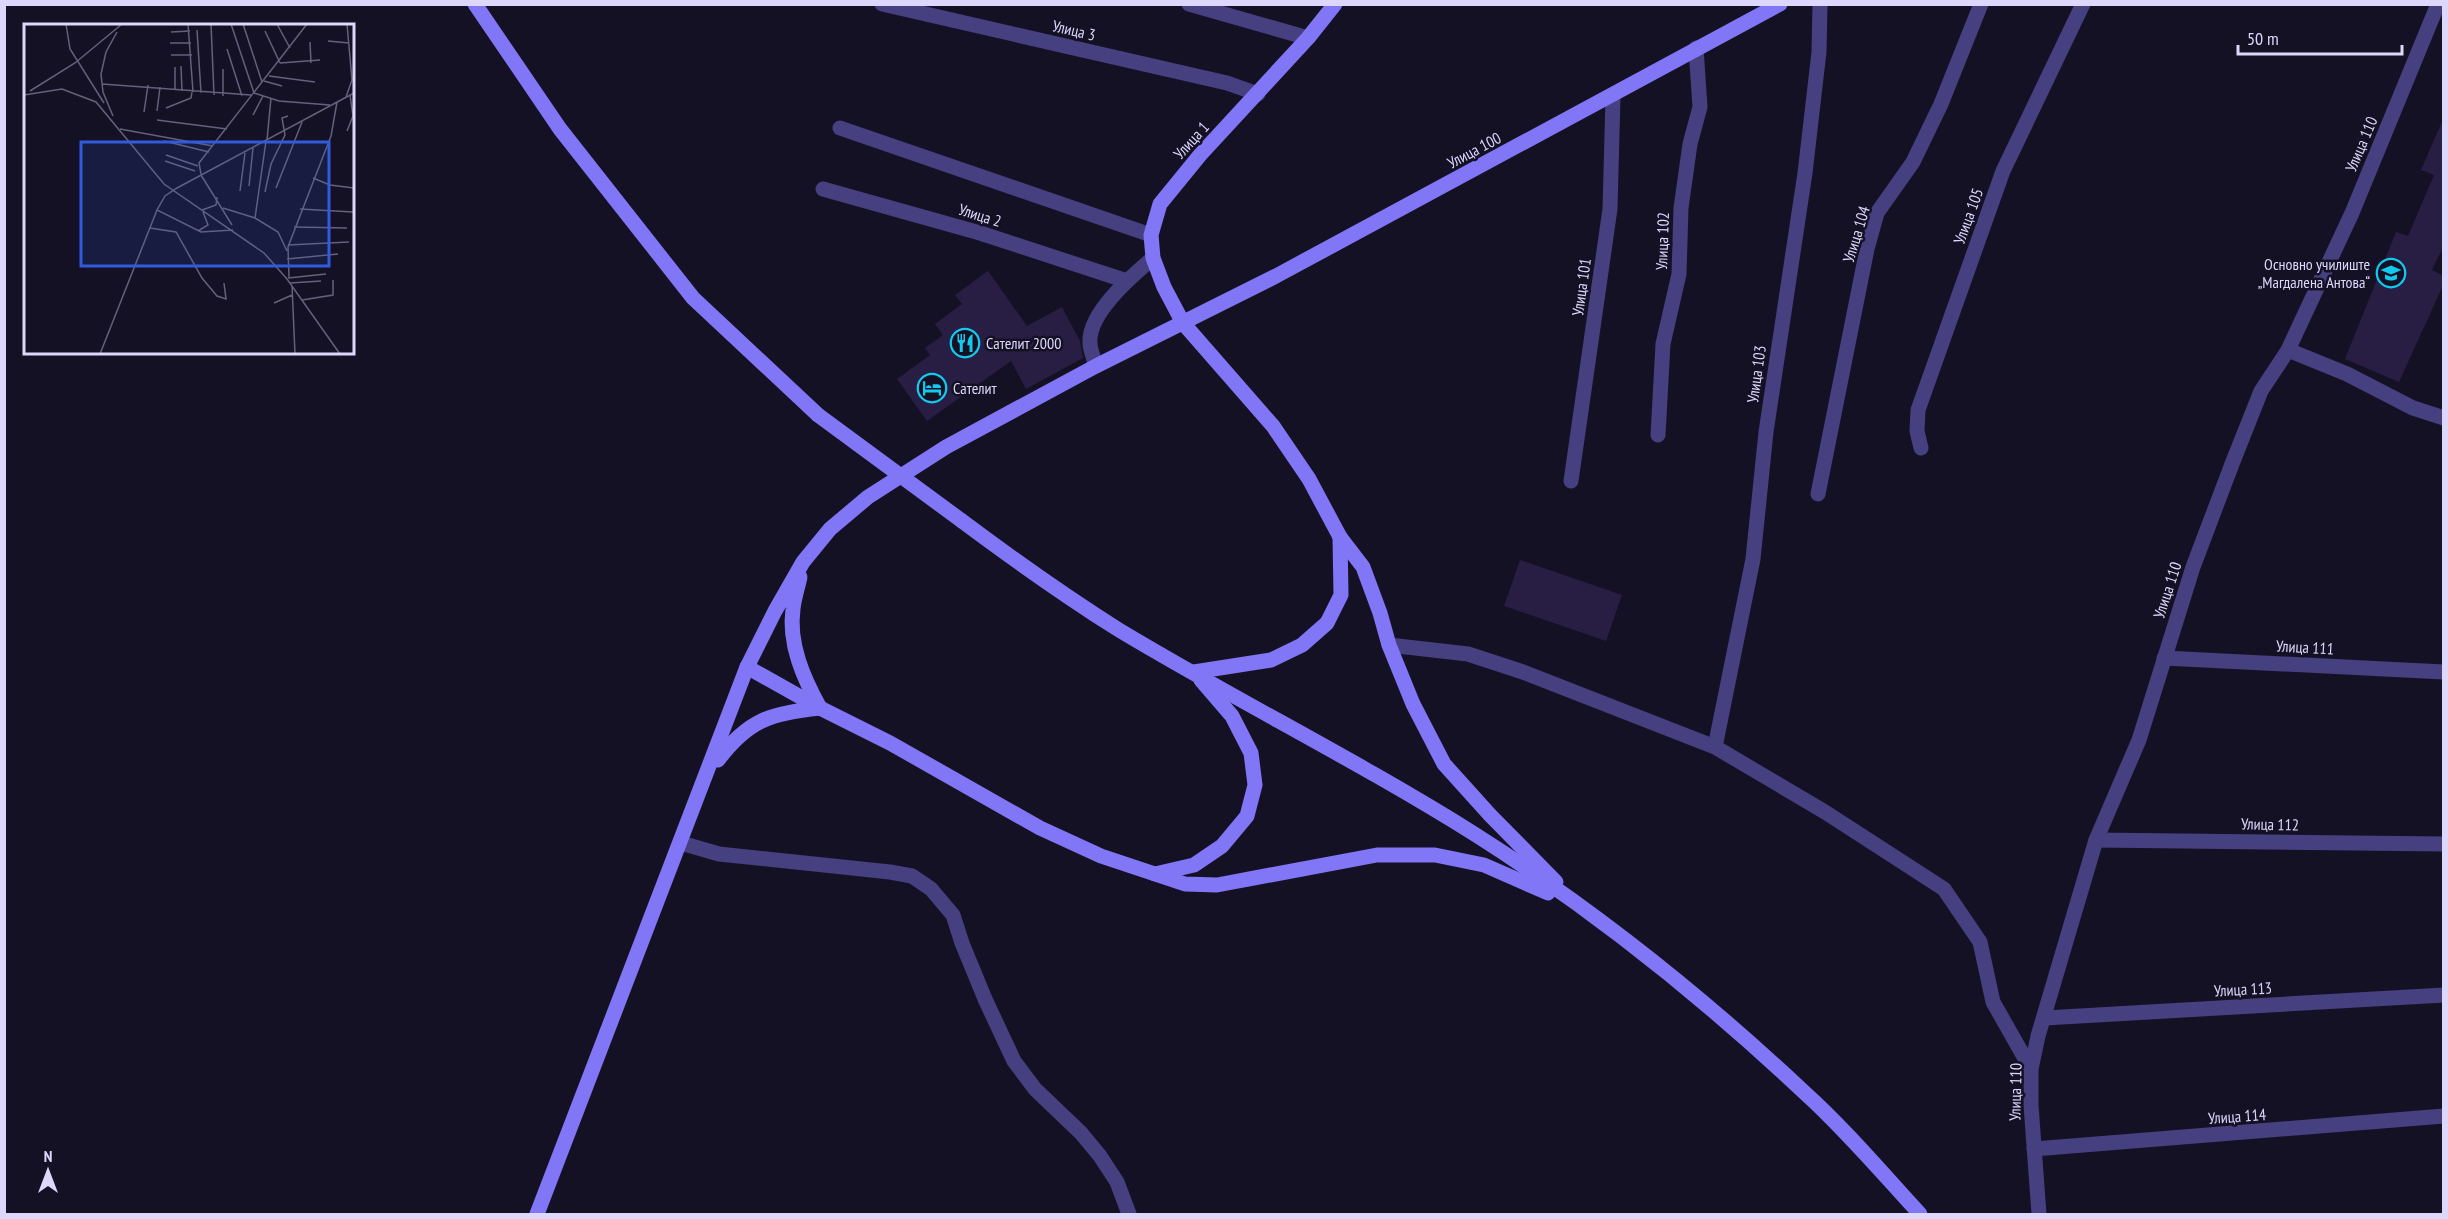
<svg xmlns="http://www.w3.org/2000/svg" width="2448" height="1219" font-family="'PT Sans Narrow',sans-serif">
	<rect width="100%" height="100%" fill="#151125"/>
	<!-- building -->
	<g fill="#281e44">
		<polygon points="2444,117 2444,245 2432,270 2444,276 2444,283 2399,382 2345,359 2396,232 2408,236 2434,175 2421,170"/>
		<polygon points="988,271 1027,326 1062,307 1080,341 1083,358 1026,389 1011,361 927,421 897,379 930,355 925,348 943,335 935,324 962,304 955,295"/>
		<polygon points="1520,560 1622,595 1606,641 1504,606"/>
	</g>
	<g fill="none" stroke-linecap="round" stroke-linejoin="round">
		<!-- street -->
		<g stroke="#463f80" stroke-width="15">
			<polyline points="882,4 1227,83 1258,94"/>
			<polyline points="1189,4 1308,38"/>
			<polyline points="840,128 1151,235"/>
			<polyline points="823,189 980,233 1127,281"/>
			<polyline points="2288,350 2347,374 2413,408 2444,418"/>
			<path d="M1096 366C1094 359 1090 350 1090 343 1088 313 1132 276 1153 258"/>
			<polyline points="1658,435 1663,344 1679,274 1681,208 1690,144 1700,107 1696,48"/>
			<polyline points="1921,448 1917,431 1918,410 2003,171 2083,4"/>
			<polyline points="1571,481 1610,209 1613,97"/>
			<polyline points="1818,494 1867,249 1877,213 1913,162 1941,104 1981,4"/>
			<polyline points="1389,645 1468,654 1523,672 1715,747 1825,812 1944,889 1980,942 1993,1002 2031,1069"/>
			<polyline points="2164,658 2444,672"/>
			<polyline points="1715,747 1753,559 1766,432 1805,173 1819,52 1820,4"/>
			<polyline points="2096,840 2444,844"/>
			<polyline points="681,843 719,854 890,872 912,876 931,889 953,915 962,943 985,999 1014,1061 1035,1089 1081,1133 1100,1156 1117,1182 1129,1214"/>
			<polyline points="2045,1018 2444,995"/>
			<polyline points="2034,1149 2444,1116"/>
			<polyline points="2039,1214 2031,1105 2031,1069 2038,1036 2096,840 2139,740 2193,567 2232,464 2261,391 2288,350 2352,213 2438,4"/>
		</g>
		<!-- secondary -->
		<g stroke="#8176f5" stroke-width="15">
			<polyline points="475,4 560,129 693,298 818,415"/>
			<polyline points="1335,4 1308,38 1200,155 1160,204 1151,235 1153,258 1164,287 1183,323 1273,426 1309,479 1340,537 1363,567 1380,613 1389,645 1413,704 1444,764 1490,815 1556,882"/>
			<path d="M962 521C1013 559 1065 596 1119 630 1237 701 1360 762 1476 835 1594 910 1704 998 1805 1093 1846 1130 1883 1174 1920 1214"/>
			<path d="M800 577C798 587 794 598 793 609 788 644 804 679 820 708"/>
			<polyline points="747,667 820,708 890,743 1040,828 1101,856 1185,884 1217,885 1377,855 1435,855 1484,865 1548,893"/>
			<polyline points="1194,672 1271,660 1302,645 1327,623 1341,595 1340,537"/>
			<path d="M718 760C748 720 771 713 820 708"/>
			<polyline points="1155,874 1194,865 1222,846 1247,816 1255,785 1251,753 1232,716 1201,680"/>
			<polyline points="537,1214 747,667 775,611 803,562 830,529 868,497 946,447 1096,366 1276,276 1780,4"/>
		</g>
		<!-- secondary-bridge -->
		<polyline stroke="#8176f5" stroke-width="15" points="818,415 962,521"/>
	</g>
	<!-- icons -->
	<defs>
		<g id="school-ring" transform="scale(1.5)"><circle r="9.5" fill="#151125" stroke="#12c9ee" stroke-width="1.5"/><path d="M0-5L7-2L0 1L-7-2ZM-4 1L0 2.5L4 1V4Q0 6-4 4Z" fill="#12c9ee"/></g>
		<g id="restaurant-ring" transform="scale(1.5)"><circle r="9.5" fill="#151125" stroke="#12c9ee" stroke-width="1.5"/><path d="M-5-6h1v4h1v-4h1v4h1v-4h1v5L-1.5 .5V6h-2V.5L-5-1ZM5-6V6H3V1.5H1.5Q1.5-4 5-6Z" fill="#12c9ee"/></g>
		<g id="hotel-ring" transform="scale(1.5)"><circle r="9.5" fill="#151125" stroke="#12c9ee" stroke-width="1.5"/><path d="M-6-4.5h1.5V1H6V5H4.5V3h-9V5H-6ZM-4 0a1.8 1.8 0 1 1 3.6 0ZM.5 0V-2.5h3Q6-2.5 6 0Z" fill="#12c9ee"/></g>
	</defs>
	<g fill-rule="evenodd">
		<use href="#school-ring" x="2391" y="273"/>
		<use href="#restaurant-ring" x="965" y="343"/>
		<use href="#hotel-ring" x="932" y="388"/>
	</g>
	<g text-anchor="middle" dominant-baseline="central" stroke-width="5" stroke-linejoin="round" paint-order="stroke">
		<!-- street labels -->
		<g font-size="16" fill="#ded7fc" stroke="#151125">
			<text transform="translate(1074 30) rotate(13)">Улица 3</text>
			<text transform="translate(1191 140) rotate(-48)">Улица 1</text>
			<text transform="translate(2361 144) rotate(-67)">Улица 110</text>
			<text transform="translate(1474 150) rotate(-28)">Улица 100</text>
			<text transform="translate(980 215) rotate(17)">Улица 2</text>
			<text transform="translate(1968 216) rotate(-70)">Улица 105</text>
			<text transform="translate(1856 234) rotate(-73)">Улица 104</text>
			<text transform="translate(1662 241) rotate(-88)">Улица 102</text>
			<text transform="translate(1581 287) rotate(-82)">Улица 101</text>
			<text transform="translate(1756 374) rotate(-82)">Улица 103</text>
			<text transform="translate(2167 590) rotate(-72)">Улица 110</text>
			<text transform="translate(2305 647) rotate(3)">Улица 111</text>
			<text transform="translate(2270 824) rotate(1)">Улица 112</text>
			<text transform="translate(2243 989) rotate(-3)">Улица 113</text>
			<text transform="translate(2015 1092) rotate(-89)">Улица 110</text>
			<text transform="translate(2237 1116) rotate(-4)">Улица 114</text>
		</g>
		<!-- poi labels -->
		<g font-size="16" fill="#ded7fc" stroke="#151125" text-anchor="start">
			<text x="2370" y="264" text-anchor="end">Основно училиште<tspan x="2370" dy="18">„Магдалена Антова“</tspan></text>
			<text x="986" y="343">Сателит 2000</text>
			<text x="953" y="388">Сателит</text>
		</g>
	</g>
	<!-- overview -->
	<g transform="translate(24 24)">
		<rect width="330" height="330" fill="#151125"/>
		<path fill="none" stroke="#65607b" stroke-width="1.5" d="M42 0 46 25 80 79M164 0 169 68M187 0 190 71M207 0 230 69M219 0 238 58M253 0 266 24M173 6 177 69M241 7 256 39M147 8 166 7M304 17 325 19M286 18 287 39M146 19H167M203 25 218 72M147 31H168M256 39 296 36M157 42 158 67M151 43V66M199 45V72M245 52 291 58M240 57 258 62M78 60 227 71M6 67 51 39 98 0M230 69 255 77 306 81M0 71 38 65 72 78 140 160 240 229 263 255 316 330M322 73 328 56 323 0M142 84 167 74 168 68M133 87 136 63M120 88 124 61M229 91 239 72M89 92 79 68 77 50 82 28 93 8M133 96 203 105M96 105 189 122M323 107 329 92 326 71M243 116 247 74M140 117 185 128M142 131 174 142M141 137 171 147M177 150 175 139 283 0M177 151 208 201M289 154 306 161 330 164M225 162 229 124M252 164 278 98M330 165V192M216 167 221 129M241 168 247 140 261 111 258 94 264 92M199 184 231 194 254 208 263 227M276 185 329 188M178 186 192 181 193 173M231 194 242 117M270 203 323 204M126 204 152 208 178 254 193 272 202 275 200 259M209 206 177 208 133 186 141 172 153 164 330 69M174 207 184 201 179 188M264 221 325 218M263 235 314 230M265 253 264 223 307 112 313 78M264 254 302 250M266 259 297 257M268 262 271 330M278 276 309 271V256M250 279 268 271M76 330 133 186"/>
		<path fill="#305cdc" fill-opacity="0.15" stroke="#305cdc" stroke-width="3" d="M57 118H305V242H57Z"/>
		<rect width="330" height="330" fill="none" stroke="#ded7fc" stroke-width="3"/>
	</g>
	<!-- border -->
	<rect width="2448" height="1219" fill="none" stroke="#ded7fc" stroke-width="12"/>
	<!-- north arrow -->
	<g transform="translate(48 1171)" stroke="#151125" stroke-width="4.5" paint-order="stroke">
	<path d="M0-4.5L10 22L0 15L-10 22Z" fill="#ded7fc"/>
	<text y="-9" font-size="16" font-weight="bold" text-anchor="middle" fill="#ded7fc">N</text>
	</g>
	<!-- scale -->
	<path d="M2238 45v9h164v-9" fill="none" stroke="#ded7fc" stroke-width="3"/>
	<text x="2247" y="45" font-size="18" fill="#ded7fc" stroke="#151125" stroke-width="4.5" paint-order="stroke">50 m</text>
</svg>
